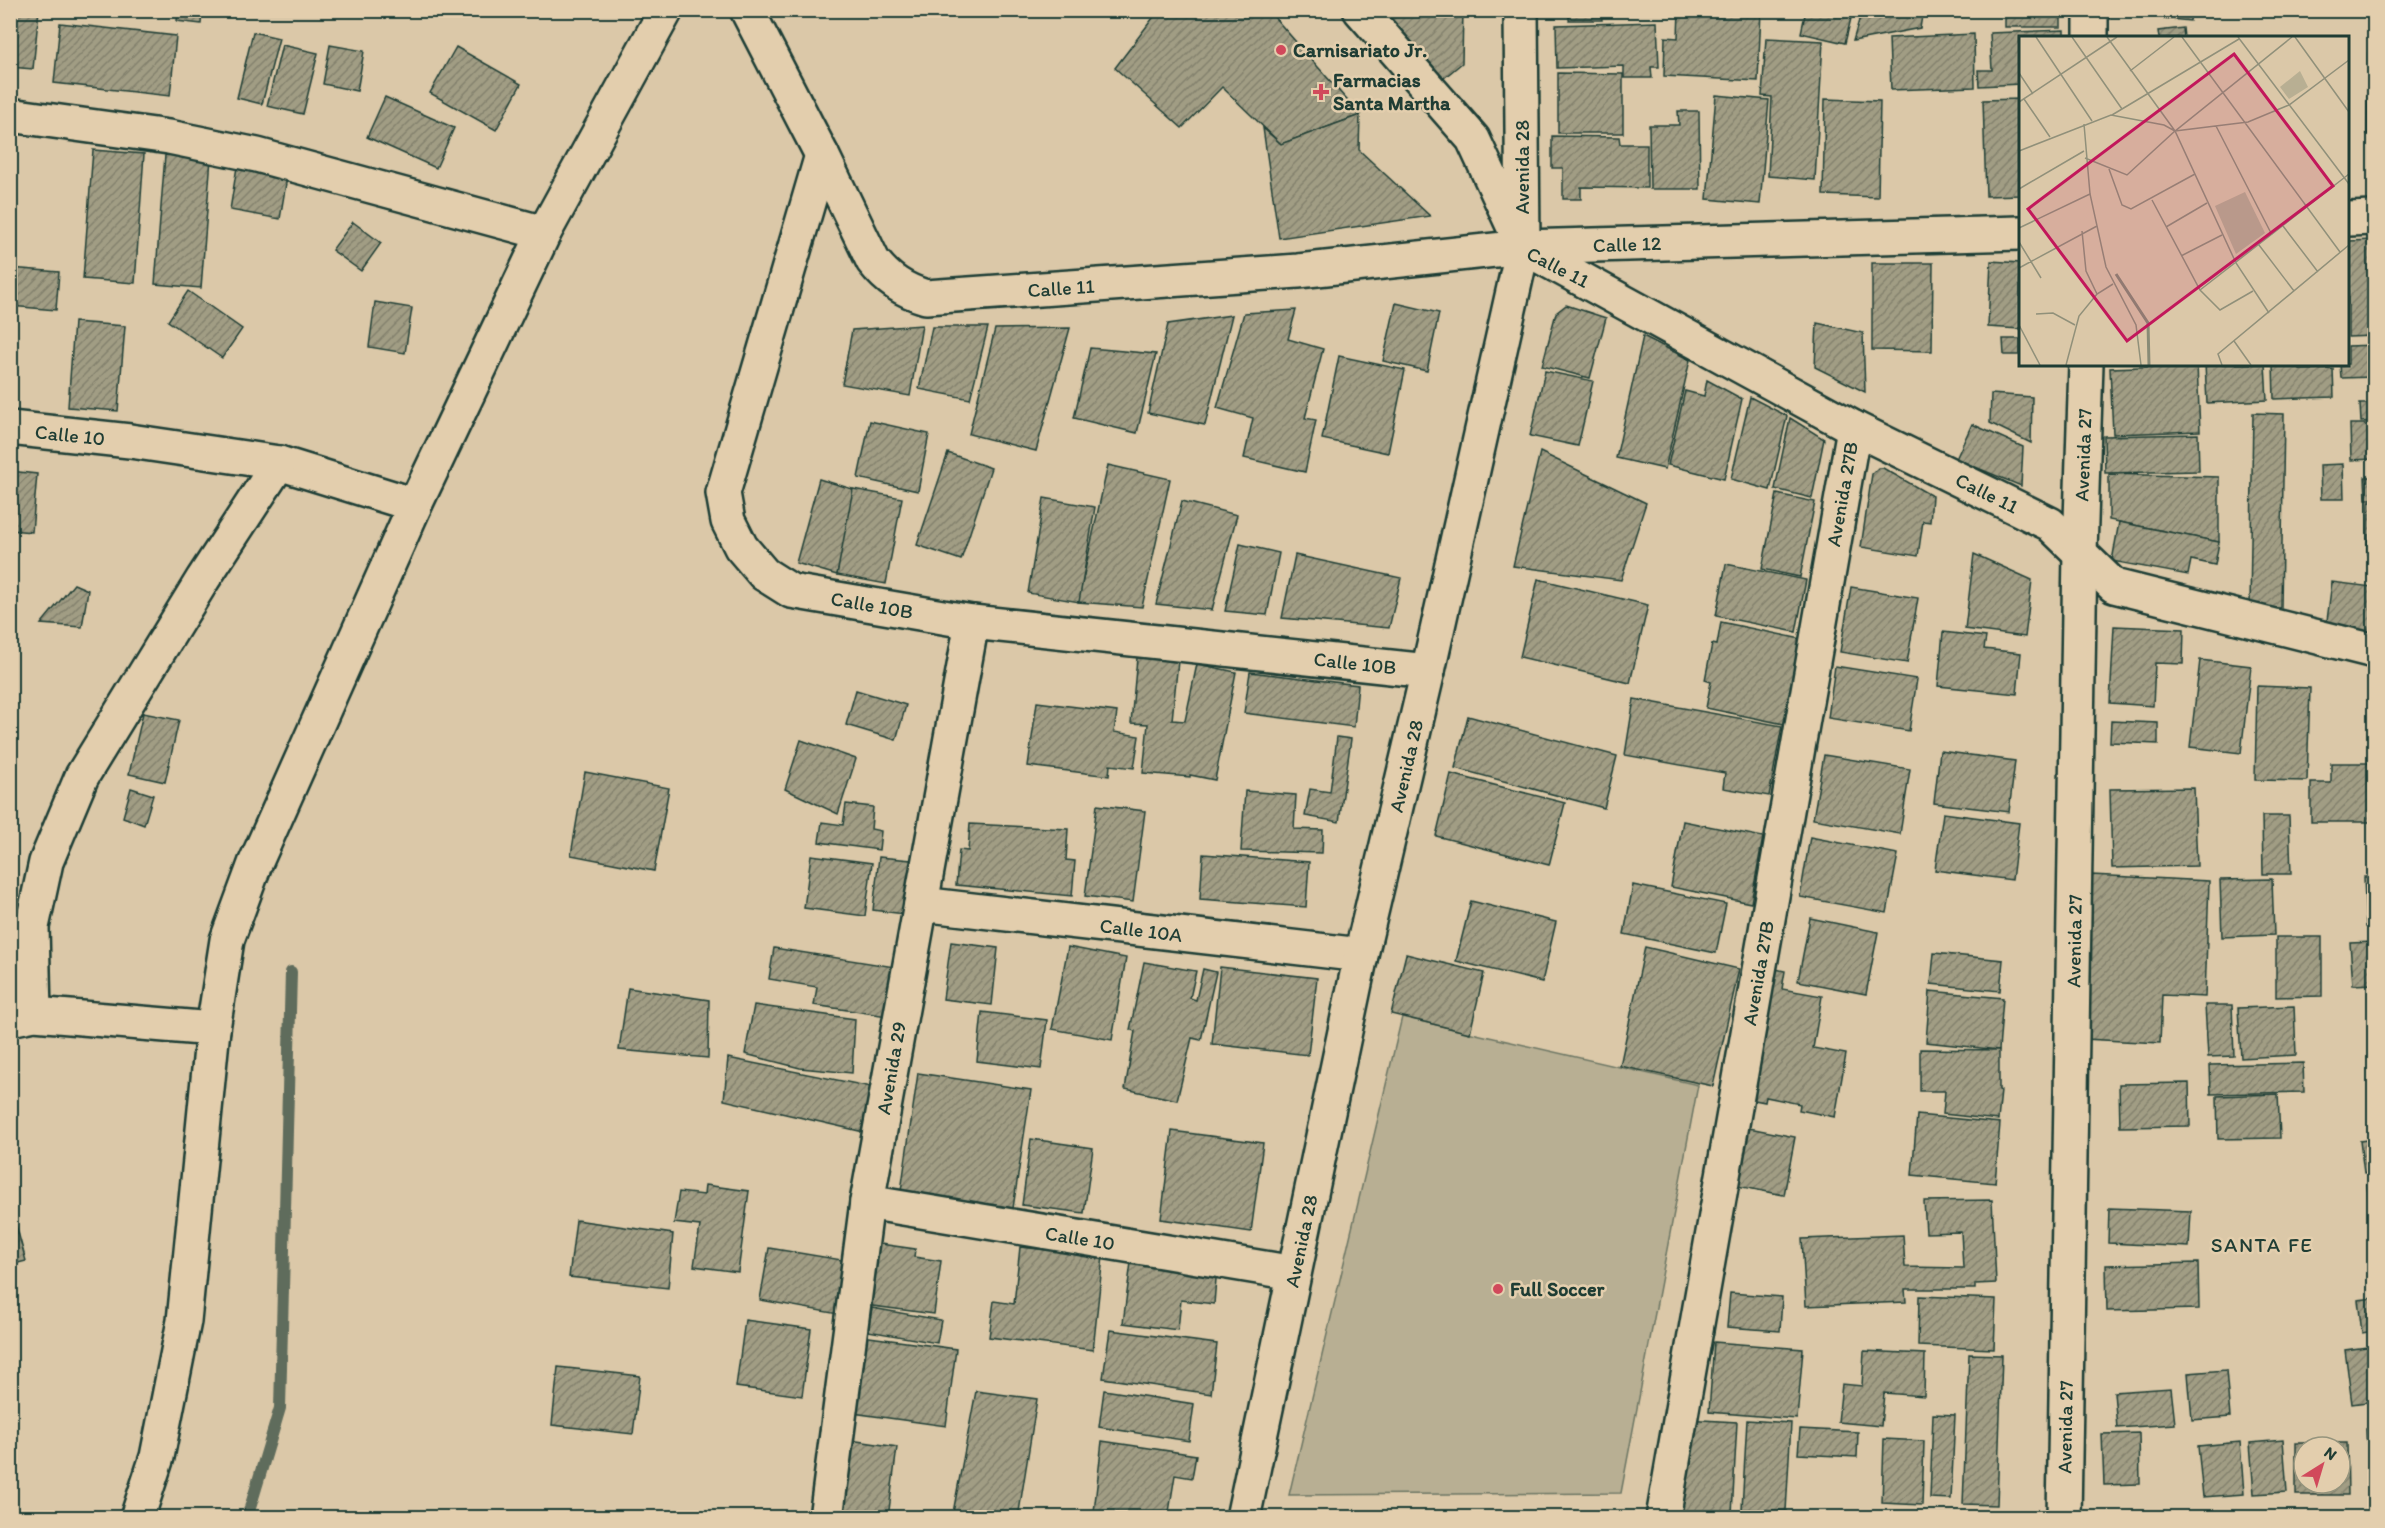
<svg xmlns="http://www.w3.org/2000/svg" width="2385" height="1528" font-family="Itim,sans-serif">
	<defs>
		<pattern id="building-hatch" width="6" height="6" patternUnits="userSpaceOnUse" patternTransform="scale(1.5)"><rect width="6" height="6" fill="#a19d84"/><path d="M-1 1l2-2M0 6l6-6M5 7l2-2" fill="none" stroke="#83816d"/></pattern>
	</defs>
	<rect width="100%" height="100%" fill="#dbc8a8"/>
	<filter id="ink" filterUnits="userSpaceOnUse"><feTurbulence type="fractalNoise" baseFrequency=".0167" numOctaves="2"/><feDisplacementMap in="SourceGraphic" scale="12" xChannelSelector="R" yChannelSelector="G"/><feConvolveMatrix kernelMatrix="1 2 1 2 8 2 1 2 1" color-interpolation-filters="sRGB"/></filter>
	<g filter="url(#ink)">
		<!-- grass -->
		<polygon fill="#b8af93" stroke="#6c7664" stroke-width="1.5" points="1402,1017 1698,1085 1621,1493 1289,1495"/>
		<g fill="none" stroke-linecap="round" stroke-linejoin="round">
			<!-- stream -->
			<polyline stroke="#5f6c5c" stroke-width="12" points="247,1518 280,1408 291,972"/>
		</g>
		<!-- building -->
		<g fill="url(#building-hatch)" stroke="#1f3d34" stroke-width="1.5" fill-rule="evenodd">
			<polygon points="11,10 39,10 33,69 10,67"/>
			<polygon points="178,10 202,10 201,24 177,21"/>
			<polygon points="1159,10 1268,10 1360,115 1281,144 1222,87 1182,128 1115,68"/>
			<polygon points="1377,10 1463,10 1462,63 1438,83"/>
			<polygon points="1569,10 1601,10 1602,20 1569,20"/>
			<polygon points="1679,10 1761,10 1758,81 1664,76 1665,37 1678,38"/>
			<polygon points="1806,10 1853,10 1845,43 1801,33"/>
			<polygon points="1862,10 1923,10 1920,28 1853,41"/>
			<rect x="2005" y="10" width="56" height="17"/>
			<polygon points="2162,10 2191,10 2190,21 2161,18"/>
			<polygon points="1657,22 1659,67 1651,67 1652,78 1624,78 1624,66 1557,68 1556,25"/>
			<polygon points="60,23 176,36 170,96 54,83"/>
			<polygon points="2183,28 2184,38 2159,38 2158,31"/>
			<polygon points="2064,30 2064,38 2020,38 2020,84 1979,86 1978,70 1992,70 1990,33"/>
			<polygon points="253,32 279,38 262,104 237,98"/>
			<polygon points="1974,34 1975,87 1891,90 1889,38"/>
			<polygon points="1766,38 1823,41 1815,180 1768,176 1772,97 1762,96"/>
			<polygon points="282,45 318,53 303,114 267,106"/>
			<polygon points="330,45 364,51 357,91 323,84"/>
			<polygon points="456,47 521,84 496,130 430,93"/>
			<polygon points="2368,53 2374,53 2374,134 2367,134"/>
			<polygon points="1558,73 1623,74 1623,133 1558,133"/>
			<polygon points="1716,95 1769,100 1760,204 1707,199"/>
			<polygon points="385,97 454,128 436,168 367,137"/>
			<polygon points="1825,99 1880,101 1878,197 1823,195"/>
			<polygon points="2020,99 2020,195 1986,196 1983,100"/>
			<polygon points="1678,111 1699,111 1700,189 1650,189 1649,125 1679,125"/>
			<polygon points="1360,115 1359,150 1430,216 1279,238 1263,128 1281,144"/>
			<polygon points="1552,136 1619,137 1620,144 1647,144 1647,188 1581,187 1581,199 1563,199 1563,168 1552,168"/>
			<polygon points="93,150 144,154 135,283 83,279"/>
			<polygon points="165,155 211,158 201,288 155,284"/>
			<polygon points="237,167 287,177 280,219 230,210"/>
			<polygon points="353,222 381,243 361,271 332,250"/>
			<polygon points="2374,240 2374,336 2348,337 2348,241"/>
			<polygon points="1991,261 2020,263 2020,329 1988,327"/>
			<polygon points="1872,263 1933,263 1932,351 1872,350"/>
			<polygon points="10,268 59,272 56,310 10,306"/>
			<polygon points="188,291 242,329 222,358 168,321"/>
			<polygon points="375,302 412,308 405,353 369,347"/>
			<polygon points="1396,303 1439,313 1427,371 1383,361"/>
			<polygon points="1566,305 1606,318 1590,378 1542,366 1556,313"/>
			<polygon points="1296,310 1288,339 1323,349 1305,418 1316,420 1305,472 1244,458 1253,418 1217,408 1244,313"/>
			<polygon points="1232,315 1205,425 1148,413 1168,324"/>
			<polygon points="74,322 125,326 118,411 68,407"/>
			<polygon points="1817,323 1863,333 1865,392 1815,367"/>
			<polygon points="922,325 910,396 842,384 852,330"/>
			<polygon points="932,327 988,327 970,399 919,389"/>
			<polygon points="1070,328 1036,451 969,434 995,329"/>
			<polygon points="1643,336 1690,360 1665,469 1616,458"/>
			<polygon points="2003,339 2020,339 2020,355 2004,355"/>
			<polygon points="2374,345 2374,377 2341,378 2340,364 2348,364 2348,346"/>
			<polygon points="1090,348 1156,354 1137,433 1074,418"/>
			<polygon points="1339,356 1405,370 1388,453 1322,439"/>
			<polygon points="2205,364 2265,364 2267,400 2207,403"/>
			<polygon points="2273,364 2300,364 2300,370 2333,369 2334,397 2274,399"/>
			<polygon points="2197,365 2200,431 2113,434 2110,368"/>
			<polygon points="1545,371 1593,381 1578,446 1530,436"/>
			<polygon points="1707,380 1742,399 1724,479 1668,465 1685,391 1704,396"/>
			<polygon points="1991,394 2032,397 2031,443 1990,423"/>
			<polygon points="1750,397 1787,416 1770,490 1731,479"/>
			<polygon points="2360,404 2374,404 2374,421 2361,422"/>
			<polygon points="2253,413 2284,414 2281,608 2250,607"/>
			<polygon points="1790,418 1824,439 1812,498 1775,489"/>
			<polygon points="870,421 929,434 918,491 858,478"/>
			<polygon points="1972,424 2023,447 2021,486 1956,459"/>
			<polygon points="2350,424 2374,424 2374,459 2351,460"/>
			<polygon points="2198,434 2199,471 2105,473 2104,436"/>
			<polygon points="1540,452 1646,503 1621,580 1513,566"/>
			<polygon points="948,453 991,468 961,560 917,545"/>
			<polygon points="2343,464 2344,499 2321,499 2320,465"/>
			<polygon points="1108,465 1170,479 1142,607 1078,602"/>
			<polygon points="1878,468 1883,468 1932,496 1930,522 1923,521 1918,556 1861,547 1872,474"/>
			<polygon points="10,471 37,474 32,532 10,530"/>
			<polygon points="2109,474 2219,477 2219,542 2109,520"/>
			<polygon points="2365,477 2374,477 2374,499 2366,499"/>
			<polygon points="819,479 859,491 837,575 796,563"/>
			<polygon points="853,489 902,498 886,584 837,575"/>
			<polygon points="1777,494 1815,502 1800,577 1762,569"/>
			<polygon points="1044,498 1095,507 1079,602 1028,593"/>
			<polygon points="1182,501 1237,515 1212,610 1156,604"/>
			<polygon points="2369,501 2374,501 2374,554 2367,554"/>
			<polygon points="2119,522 2219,542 2215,565 2191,560 2188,575 2112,561"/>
			<polygon points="1240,544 1279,553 1267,615 1225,611"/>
			<polygon points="1974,554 2032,580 2025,637 1965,629"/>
			<polygon points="1295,555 1401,578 1389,628 1282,618"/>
			<polygon points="2374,563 2374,642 2325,636 2332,582 2372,587"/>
			<polygon points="1726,564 1806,580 1796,632 1716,616"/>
			<polygon points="1538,579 1648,605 1630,683 1520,657"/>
			<polygon points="74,584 88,590 82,627 41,624"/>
			<polygon points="1851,587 1918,598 1907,663 1840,652"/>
			<polygon points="1721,622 1801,639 1784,724 1706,708 1711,682 1705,680 1712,644 1717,645"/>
			<polygon points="2114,626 2184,629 2183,664 2155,663 2153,706 2110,703"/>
			<polygon points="1943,632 1986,637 1984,649 2021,653 2017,694 1938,686"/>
			<polygon points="1138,647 1179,651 1172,720 1185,721 1197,664 1236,672 1215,780 1190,775 1190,777 1143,773 1148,724 1131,723"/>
			<polygon points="2200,660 2251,666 2241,753 2190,747"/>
			<polygon points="1835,666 1917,679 1909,731 1828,718"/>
			<polygon points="1250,672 1358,685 1354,727 1244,713"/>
			<polygon points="2257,686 2310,688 2307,781 2255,780"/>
			<polygon points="856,690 906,705 896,740 846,725"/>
			<polygon points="1634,699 1782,726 1769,796 1723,788 1725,773 1625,755"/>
			<polygon points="1037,702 1117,712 1114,732 1139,736 1134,768 1110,765 1109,776 1028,766"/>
			<polygon points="143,713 179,720 165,782 129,774"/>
			<polygon points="1468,716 1617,756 1604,808 1455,768"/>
			<polygon points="2111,721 2158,723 2158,744 2110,742"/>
			<polygon points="1337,737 1351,739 1339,822 1305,816 1310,789 1330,792"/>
			<polygon points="801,740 856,759 838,814 785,789"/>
			<polygon points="1940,751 2015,761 2009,812 1934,803"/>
			<polygon points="1824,755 1910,769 1900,834 1813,819"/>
			<polygon points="2331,763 2374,763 2374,822 2311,822 2311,783 2331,783"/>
			<polygon points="585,772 669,788 654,871 571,855"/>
			<polygon points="1451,774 1565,803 1549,865 1436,836"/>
			<polygon points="131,788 153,795 144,825 123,817"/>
			<polygon points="2194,788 2197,866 2112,868 2110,789"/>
			<polygon points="1245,791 1296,795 1294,829 1323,830 1322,853 1241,851"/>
			<polygon points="846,804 873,807 871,829 881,831 879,850 819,842 822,822 843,825"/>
			<polygon points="1097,805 1145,811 1133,902 1085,896"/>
			<polygon points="1943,813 2019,823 2012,880 1935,870"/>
			<polygon points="2262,816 2289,816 2291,874 2263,874"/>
			<polygon points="1683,821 1763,837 1751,903 1671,887"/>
			<polygon points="970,824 1068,829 1066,860 1075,861 1072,896 956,885 959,850 968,851"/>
			<polygon points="1810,837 1898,854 1887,913 1800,897"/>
			<polygon points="1203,854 1309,862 1306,907 1200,899"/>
			<polygon points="811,855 872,863 865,916 804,908"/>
			<polygon points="879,857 911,860 904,914 873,910"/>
			<polygon points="2091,875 2209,881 2205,997 2162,995 2160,1043 2084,1039"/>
			<polygon points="2364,877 2374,877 2374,927 2366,927"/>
			<polygon points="2272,879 2274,935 2222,937 2220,880"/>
			<polygon points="1633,885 1726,904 1716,953 1624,934"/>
			<polygon points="1471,901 1556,922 1542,982 1456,961"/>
			<polygon points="1810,918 1878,932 1866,994 1798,981"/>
			<polygon points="2276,937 2322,937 2322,996 2276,997"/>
			<polygon points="951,942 998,948 992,1005 943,999"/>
			<polygon points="2374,942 2374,984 2353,985 2350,943"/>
			<polygon points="1068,947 1126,958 1112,1040 1052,1029"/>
			<polygon points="1645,947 1739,969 1713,1086 1620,1066"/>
			<polygon points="774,948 895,967 887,1016 814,1005 817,987 769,979"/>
			<polygon points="1934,953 2003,960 2000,991 1931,984"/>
			<polygon points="1406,954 1484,973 1470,1033 1391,1014"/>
			<polygon points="1144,962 1196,971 1190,998 1196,1000 1203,969 1216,972 1201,1040 1192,1038 1177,1100 1125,1089 1135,1031 1130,1030"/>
			<polygon points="1762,966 1785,971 1782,989 1822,996 1813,1048 1846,1054 1835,1117 1799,1110 1800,1104 1766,1097 1765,1102 1739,1097"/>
			<polygon points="1220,967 1317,978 1308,1055 1212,1044"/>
			<polygon points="628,988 709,1000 708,1058 619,1050"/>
			<polygon points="1930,991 2003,998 1999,1050 1926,1042"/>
			<polygon points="754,1005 855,1019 852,1073 800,1068 745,1054"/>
			<polygon points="2205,1005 2232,1005 2234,1056 2208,1057"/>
			<polygon points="2294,1006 2296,1055 2241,1058 2238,1008"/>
			<polygon points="982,1012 1047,1020 1041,1069 977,1061"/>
			<polygon points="1920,1049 1999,1050 1999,1090 2001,1091 1998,1120 1943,1114 1945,1091 1920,1091"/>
			<polygon points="728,1058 877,1088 864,1132 724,1100"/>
			<polygon points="2303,1063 2304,1092 2211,1094 2210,1065"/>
			<polygon points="918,1073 1031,1090 1013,1208 901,1191"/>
			<polygon points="2189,1083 2190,1126 2120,1127 2119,1084"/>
			<polygon points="2278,1094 2280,1138 2218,1139 2217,1096"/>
			<polygon points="1917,1115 2000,1123 1995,1183 1912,1175"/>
			<polygon points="1739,1126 1795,1137 1784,1195 1727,1184"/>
			<polygon points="1172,1131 1263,1143 1251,1232 1161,1219"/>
			<polygon points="1031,1139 1093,1148 1084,1213 1022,1205"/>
			<polygon points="2374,1139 2374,1172 2364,1173 2360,1141"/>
			<polygon points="2374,1184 2374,1238 2373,1238 2367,1185"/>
			<polygon points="705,1185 749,1191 738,1272 694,1266 700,1226 674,1223 679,1192 704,1195"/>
			<polygon points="1992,1200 1996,1283 1975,1284 1975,1289 1905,1289 1906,1302 1806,1306 1802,1239 1903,1235 1905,1267 1963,1268 1961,1232 1926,1233 1924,1201"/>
			<polygon points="2109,1208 2191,1211 2189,1247 2108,1243"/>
			<polygon points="576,1220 673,1234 668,1288 569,1277"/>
			<polygon points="16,1225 26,1261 10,1265 10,1227"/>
			<polygon points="873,1243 915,1249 914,1257 941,1261 934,1314 865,1305"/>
			<polygon points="1020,1247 1103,1256 1093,1350 989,1337 994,1301 1014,1304"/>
			<polygon points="769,1248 848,1261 838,1314 760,1300"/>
			<polygon points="1132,1255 1217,1266 1214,1304 1181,1300 1178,1330 1123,1323"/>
			<polygon points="2198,1263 2199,1309 2107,1311 2106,1265"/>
			<polygon points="1730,1293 1782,1297 1780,1331 1727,1327"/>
			<polygon points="1919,1296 1996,1299 1994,1349 1918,1346"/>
			<polygon points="2374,1298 2374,1331 2362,1333 2358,1300"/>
			<polygon points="872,1308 941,1320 937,1343 868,1331"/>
			<polygon points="745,1320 811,1329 802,1396 736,1387"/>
			<polygon points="1110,1330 1217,1344 1211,1394 1103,1378"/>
			<polygon points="862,1336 956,1349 946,1426 853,1413"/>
			<polygon points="1714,1342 1803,1349 1797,1419 1709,1412"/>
			<polygon points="2374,1346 2374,1401 2352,1404 2345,1350"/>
			<polygon points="1864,1351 1925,1354 1924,1396 1884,1393 1881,1426 1838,1422 1842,1384 1862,1386"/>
			<polygon points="1969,1354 2002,1355 1997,1505 1963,1504"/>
			<polygon points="558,1367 640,1376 633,1434 552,1425"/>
			<polygon points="2226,1370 2230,1417 2192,1420 2188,1373"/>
			<polygon points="2171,1388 2175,1424 2117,1428 2114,1392"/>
			<polygon points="1104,1390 1194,1404 1189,1441 1099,1427"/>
			<polygon points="976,1391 1037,1399 1018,1518 952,1518"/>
			<polygon points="1933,1414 1955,1415 1951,1499 1930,1498"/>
			<polygon points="1684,1419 1737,1422 1732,1514 1680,1511"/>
			<polygon points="1747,1420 1791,1423 1786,1511 1742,1509"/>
			<polygon points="1800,1429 1858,1432 1857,1457 1798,1454"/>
			<polygon points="2366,1429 2374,1429 2374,1494 2369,1494"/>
			<polygon points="2139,1433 2140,1484 2104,1485 2102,1434"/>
			<polygon points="1884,1439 1924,1441 1922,1505 1882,1503"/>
			<polygon points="850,1440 897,1447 888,1518 839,1518"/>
			<polygon points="2283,1440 2287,1492 2254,1494 2250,1443"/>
			<polygon points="1102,1441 1196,1455 1192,1478 1175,1475 1169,1512 1094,1512"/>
			<polygon points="2240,1442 2244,1494 2203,1497 2198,1446"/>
			<path d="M2296 1443H2347L2348 1495H2296ZM2304 1447H2340V1483H2304Z"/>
		</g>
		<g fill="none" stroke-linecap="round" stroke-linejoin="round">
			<!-- minor casing -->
			<g stroke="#1f3d34" stroke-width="38">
				<g id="minor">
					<path d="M747 10 822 155 873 261C888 280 903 290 926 297L1298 271 1523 247 1854 428 2050 524 2114 586 2374 651"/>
					<polyline points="2091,38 2091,10"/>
					<polyline points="10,115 169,137 257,155 544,233"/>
					<polyline points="822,155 723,493 728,521 741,547 764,574 791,591 972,622 1428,671"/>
					<polyline points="10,428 130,441 279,463 415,505"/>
					<polyline points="921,904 1361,955"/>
					<polyline points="34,1014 32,927 46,862 82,776 203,579 279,463"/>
					<polyline points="10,1019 34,1014 213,1029"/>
					<polyline points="867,1202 1294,1273"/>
					<polyline points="826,1518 867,1202 972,622"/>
					<polyline points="1243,1518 1361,955 1428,671 1523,247 1521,10"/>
					<polyline points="1663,1518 1854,428"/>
					<polyline points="2064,1518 2080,552 2086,364"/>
				</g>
			</g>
			<!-- tertiary casing -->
			<g stroke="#1f3d34" stroke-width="38">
				<polyline id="tertiary" points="137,1518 157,1457 184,1321 213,1029 227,940 255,864 415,505 544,233 666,10"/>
			</g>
			<!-- secondary casing -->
			<g stroke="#1f3d34" stroke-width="38">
				<g id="secondary">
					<polyline points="1360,10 1473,139 1523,247 2020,233"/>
					<polyline points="2348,219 2374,218"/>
				</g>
			</g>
			<!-- minor -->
			<use href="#minor" stroke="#e3cead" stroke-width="33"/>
			<!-- tertiary -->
			<use href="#tertiary" stroke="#e3cead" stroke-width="33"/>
			<!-- secondary -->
			<use href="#secondary" stroke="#e3cead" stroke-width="33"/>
		</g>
	</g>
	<!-- markers -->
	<g fill="#d1495b" stroke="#e3cead" stroke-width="2">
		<circle cx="1281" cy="50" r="6"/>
		<path d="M1318 83h6v6h6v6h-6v6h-6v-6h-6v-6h6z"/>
		<circle cx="1498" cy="1289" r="6"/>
	</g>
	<g text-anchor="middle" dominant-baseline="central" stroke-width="5" stroke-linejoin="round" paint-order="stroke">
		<!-- poi labels -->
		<g font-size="20" font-weight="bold" fill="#1f3d34" stroke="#e3cead" text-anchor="start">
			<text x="1293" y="50">Carnisariato Jr.</text>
			<text x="1333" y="80">Farmacias<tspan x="1333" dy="23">Santa Martha</tspan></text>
			<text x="1510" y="1289">Full Soccer</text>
		</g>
		<!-- street labels -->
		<g font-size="20" fill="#1f3d34" stroke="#e3cead">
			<text transform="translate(1522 167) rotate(-90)">Avenida 28</text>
			<text transform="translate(1627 244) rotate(-2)">Calle 12</text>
			<text transform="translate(1558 267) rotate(27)">Calle 11</text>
			<text transform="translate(1061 288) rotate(-4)">Calle 11</text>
			<text transform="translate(70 435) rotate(6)">Calle 10</text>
			<text transform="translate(2083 455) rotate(-88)">Avenida 27</text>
			<text transform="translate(1987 493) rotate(26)">Calle 11</text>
			<text transform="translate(1842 494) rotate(-80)">Avenida 27B</text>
			<text transform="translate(872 605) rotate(10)">Calle 10B</text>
			<text transform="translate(1355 663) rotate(6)">Calle 10B</text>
			<text transform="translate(1406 766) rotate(-77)">Avenida 28</text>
			<text transform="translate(1141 930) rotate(7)">Calle 10A</text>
			<text transform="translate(2074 941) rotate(-89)">Avenida 27</text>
			<text transform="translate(1758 973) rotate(-80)">Avenida 27B</text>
			<text transform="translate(891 1068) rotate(-80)">Avenida 29</text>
			<text transform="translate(1080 1238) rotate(9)">Calle 10</text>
			<text transform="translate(1301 1241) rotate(-78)">Avenida 28</text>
			<text transform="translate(2065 1427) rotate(-89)">Avenida 27</text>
		</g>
		<!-- neighbourhood labels -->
		<g font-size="21" letter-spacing="1.5" fill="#1f3d34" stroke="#e3cead">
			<text x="2262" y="1244">SANTA FE</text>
		</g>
	</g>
	<!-- overview -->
	<g transform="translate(2019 36)">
		<rect width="330" height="330" fill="#dbc8a8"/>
		<path d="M226 156 246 197 217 218 196 170Z" fill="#b8af93"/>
		<path d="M281 35 289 51 270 63 261 51Z" fill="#b8af93"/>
		<path fill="none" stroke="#898b76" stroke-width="3" d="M97 238 129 287 130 329"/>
		<path fill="none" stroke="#90907a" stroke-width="1.5" d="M17 1 73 85M53 1 103 73M88 1 156 95 217 227 250 277M163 1 321 216M219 1 330 148M276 1 330 76M111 35 155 1M0 37 14 58M5 63 31 101M0 66 98 1M93 79 220 3M65 88 71 158 87 231 117 289 122 329M197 90 253 199M0 115 92 79 145 89 156 95 273 1M66 122 108 139 156 95 229 86 270 69 330 24M90 133 103 169 112 173 176 138M0 153 65 115M133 164 181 254 201 274 234 255M264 190 299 236M147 191 188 167M0 192 71 158M63 195 67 235 78 258M0 206 22 242M240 209 275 255M162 220 203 199M0 232 78 190M181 254 330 138M17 278 34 277 56 289M0 289 21 329M215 305 232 329M47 329 60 280 78 258 94 248M203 329 199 318 330 209"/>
		<path fill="#c2185b" fill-opacity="0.15" stroke="#c2185b" stroke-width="3" d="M215 18 314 150 108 305 9 173Z"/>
		<rect width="330" height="330" fill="none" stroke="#1f3d34" stroke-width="3"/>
	</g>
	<!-- margin -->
	<rect width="2385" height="1528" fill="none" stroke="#e3cead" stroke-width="36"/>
	<rect x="18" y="18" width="2349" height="1492" fill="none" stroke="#1f3d34" stroke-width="2" filter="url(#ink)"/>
	<!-- north arrow -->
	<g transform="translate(2322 1465) rotate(37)"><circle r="28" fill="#e3cead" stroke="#95947d" stroke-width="1.5"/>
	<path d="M0-4.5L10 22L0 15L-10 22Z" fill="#d1495b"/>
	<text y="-9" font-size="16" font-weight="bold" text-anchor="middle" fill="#1f3d34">N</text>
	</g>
</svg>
